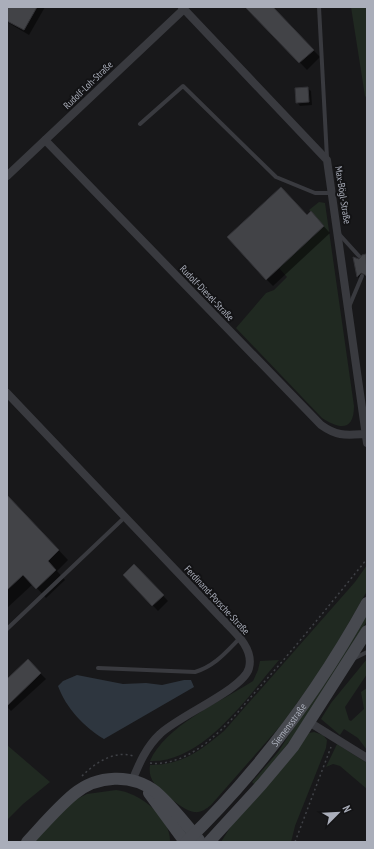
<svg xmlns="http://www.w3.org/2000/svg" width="374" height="849" font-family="'PT Sans Narrow',sans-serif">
	<rect width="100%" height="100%" fill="#18181a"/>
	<!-- green -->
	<g fill="#202921">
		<polygon points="351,7 367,7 367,98 365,96"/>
		<path d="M319 202 325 203 354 406C354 432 339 429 322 418L236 328 266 293 274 290 287 277 279 268 324 226 309 210Z"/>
		<path d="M367 565V591L327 661 282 724 211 805C206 809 201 813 194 812 184 811 160 791 154 783 150 777 149 772 150 765 182 765 200 751 224 731L355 582Z"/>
		<polygon points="367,614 367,620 362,630 293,737 255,785 252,782 278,752"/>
		<polygon points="367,659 367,674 345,707 349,720 351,721 364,709 361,692 367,688 367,750 358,738 344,729 340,735 321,719 331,703"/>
		<path d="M279 660C248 696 203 763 150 761 165 726 220 702 253 681L258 670 260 661Z"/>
		<polygon points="314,732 323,735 327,740 326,748 295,826 291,842 221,842 231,826 291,758 309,733"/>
		<polygon points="337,744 367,763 367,789 340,766 333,764 326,767"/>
		<polygon points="7,745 50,782 23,804 7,820"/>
		<path d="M116 790C139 792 171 817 170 842H34L73 801 87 794Z"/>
	</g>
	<!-- water -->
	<path fill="#2e363f" d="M77 675 123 684 146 683 162 685 184 680H191L194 687 104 739C84 727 66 708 58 686L63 681Z"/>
	<!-- shadow -->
	<g fill="#0007">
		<polygon points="7,7 45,7 29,35 7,22"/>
		<polygon points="247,7 272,7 320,57 307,70"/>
		<polygon points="307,88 311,91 312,105 300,106 297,102"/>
		<polygon points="307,216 317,219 330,233 273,286 266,279"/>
		<polygon points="365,255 367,257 367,277 365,275 361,280 358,277 354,258 360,261"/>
		<polygon points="7,495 68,560 57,571 65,580 46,598 33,584 7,608"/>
		<polygon points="134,565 168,601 158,611 124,575"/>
		<polygon points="28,661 46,679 11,711 7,707 7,681"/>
	</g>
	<!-- building -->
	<g fill="#424347" stroke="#323236">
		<polygon points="7,7 37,7 24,30 7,21"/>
		<polygon points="245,7 273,7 314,50 299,63"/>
		<polygon points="308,87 309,102 296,103 295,88"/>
		<polygon points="281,187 307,215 311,211 324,226 266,280 227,237"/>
		<polygon points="366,254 367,276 361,273 357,277 353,257 359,259 362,255"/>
		<polygon points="7,495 59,550 48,561 56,570 36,589 23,575 7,590"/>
		<polygon points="134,564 164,595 152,606 123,575"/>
		<polygon points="28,659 41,673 7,706 7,679"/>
	</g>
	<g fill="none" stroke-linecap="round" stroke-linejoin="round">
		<!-- path -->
		<g stroke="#3f4146" stroke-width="1.5" stroke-dasharray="2 3" stroke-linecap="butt">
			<path d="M150 763C172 766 197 752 213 737 229 724 242 707 256 691 295 648 331 603 367 559"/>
			<path d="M82 776C95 763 114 750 133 756"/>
			<polyline points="295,842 331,747"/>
		</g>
		<!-- lane -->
		<g stroke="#393a3f" stroke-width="4">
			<polyline points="319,7 327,158"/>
			<polyline points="140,124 183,86 276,177 315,193 331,193"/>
			<polyline points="339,234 359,256"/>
			<polyline points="349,307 362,276"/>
			<polyline points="7,629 125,517"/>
			<polyline points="355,658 367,652"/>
			<path d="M98 668 195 672C215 666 226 652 240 638"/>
		</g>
		<!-- street -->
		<g stroke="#393a3f" stroke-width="8">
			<polyline points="182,7 327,160 367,443"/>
			<path d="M45 140 321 425C338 437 346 435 366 434"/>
			<polyline points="7,176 184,9"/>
			<path d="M7 393 224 621C236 633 254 649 249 668 244 689 178 716 160 734 146 747 139 764 132 781"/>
			<polyline points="309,722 367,758"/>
		</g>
		<!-- secondary -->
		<g stroke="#47494f" stroke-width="12">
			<polyline points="149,793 185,842"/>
			<path d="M27 842C42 826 57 808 74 794 97 775 132 773 156 792 172 806 185 823 199 840"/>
			<path id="s1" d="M186 842C258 772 319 690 367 603"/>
			<polyline points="209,842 262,784 293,747 367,631"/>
		</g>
	</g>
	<g text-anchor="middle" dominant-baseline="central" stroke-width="4" stroke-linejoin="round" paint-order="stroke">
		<!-- street labels -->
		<g font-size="10" fill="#aaaeba" stroke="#131315">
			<text transform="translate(88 85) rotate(-44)">Rudolf-Loh-Straße</text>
			<text transform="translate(343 195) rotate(81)">Max-Bögl-Straße</text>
			<text transform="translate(207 293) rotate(46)">Rudolf-Diesel-Straße</text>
			<text transform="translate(217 600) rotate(47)">Ferdinand-Porsche-Straße</text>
			<text stroke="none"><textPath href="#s1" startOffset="156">Siemensstraße</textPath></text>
		</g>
	</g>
	<!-- border -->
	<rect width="374" height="849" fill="none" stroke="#aaaeba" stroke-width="16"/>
	<!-- north arrow -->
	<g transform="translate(338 813) rotate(66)" stroke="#131315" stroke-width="3" paint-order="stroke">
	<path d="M0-3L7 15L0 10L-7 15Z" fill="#aaaeba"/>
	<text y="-6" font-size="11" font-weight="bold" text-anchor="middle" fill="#aaaeba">N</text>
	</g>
</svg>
